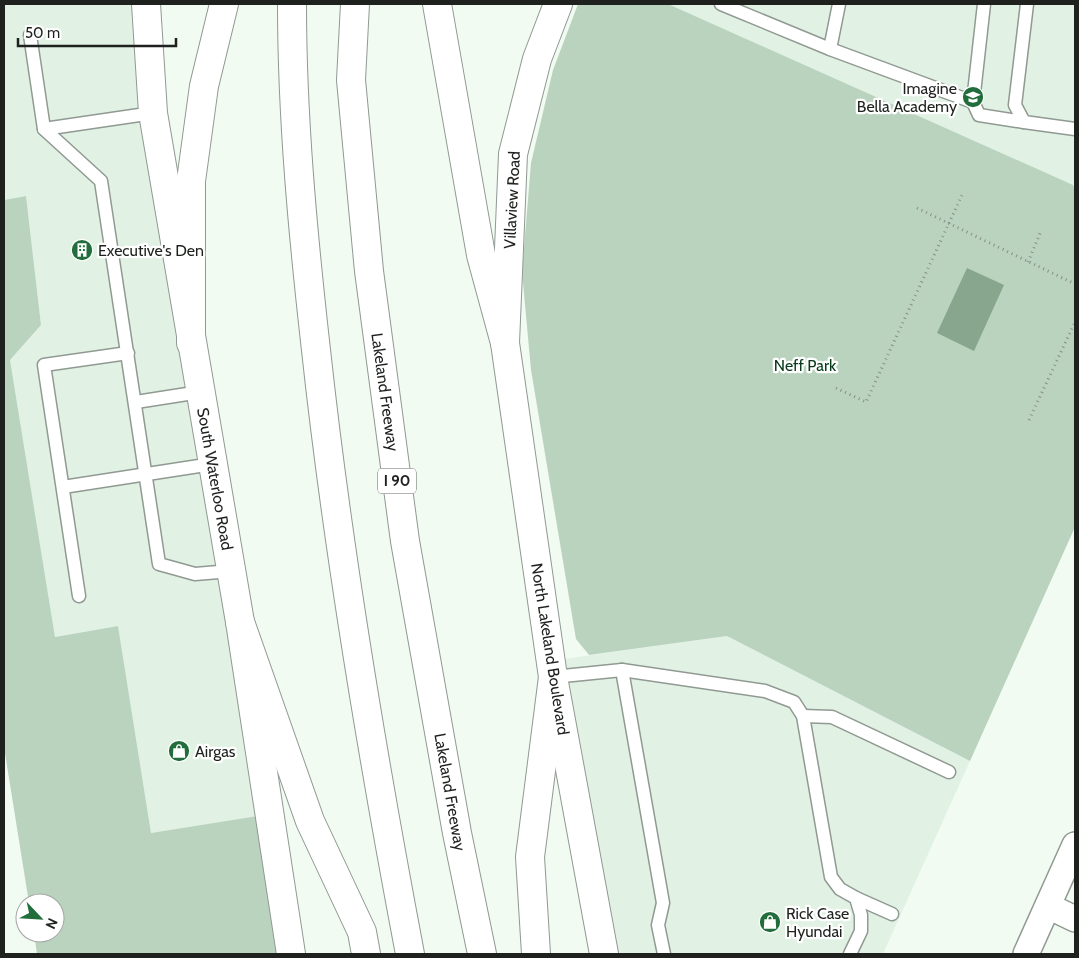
<svg xmlns="http://www.w3.org/2000/svg" width="1079" height="958" font-family="Cabin,sans-serif">
	<rect width="100%" height="100%" fill="#f1fbf2"/>
	<!-- built -->
	<g fill="#e1f2e4">
		<polygon points="4,4 146,4 270,814 151,833 118,626 55,637 10,360 41,325 26,196 4,200"/>
		<polygon points="667,4 1075,4 1075,190"/>
		<polygon points="727,636 970,761 883,954 604,954 550,661"/>
	</g>
	<!-- green -->
	<g fill="#bad3bf">
		<polygon points="578,4 668,4 1073,185 1075,189 1075,527 970,761 727,636 589,655 576,639 531,370 522,272 531,163 553,70"/>
		<polygon points="26,196 41,325 10,360 55,637 118,626 151,833 270,814 291,954 37,954 34,933 55,933 55,903 29,903 4,747 4,200"/>
	</g>
	<!-- water -->
	<polygon fill="#88a68e" points="967,268 1004,285 974,351 937,333"/>
	<g fill="none" stroke-linecap="round" stroke-linejoin="round">
		<!-- lane casing -->
		<g stroke="#909992" stroke-width="15">
			<g id="lane">
				<polyline points="721,4 830,49 973,102"/>
				<polyline points="984,4 973,102 979,115 1024,122"/>
				<polyline points="1027,4 1015,105 1024,122 1075,129"/>
				<polyline points="30,35 44,129 153,113"/>
				<polyline points="830,49 839,4"/>
				<polyline points="44,129 101,181 159,564 195,574 231,571"/>
				<polyline points="136,402 200,392"/>
				<polyline points="63,487 212,464"/>
				<polyline points="79,596 44,365 128,353"/>
				<polyline points="622,670 663,903 658,925 664,954"/>
				<polyline points="553,677 622,670 765,691 794,702 803,716 831,877 840,889 856,898 861,915 861,931 850,954"/>
				<polyline points="803,716 832,717 949,772"/>
				<polyline points="856,898 892,914"/>
			</g>
		</g>
		<!-- street casing -->
		<g stroke="#909992" stroke-width="28">
			<g id="street">
				<polyline points="1048,906 1075,919"/>
				<polyline points="1026,954 1075,845"/>
			</g>
		</g>
		<!-- secondary casing -->
		<g stroke="#909992" stroke-width="30">
			<g id="secondary">
				<polyline points="146,4 153,113 240,622 291,954"/>
				<polyline points="558,4 537,59 513,154 505,343 553,677 604,954"/>
			</g>
		</g>
		<!-- highway casing -->
		<g stroke="#909992" stroke-width="30">
			<g id="highway">
				<path d="M292 4C292 119 303 235 316 350 338 553 372 754 410 954"/>
				<polyline points="355,4 351,80 369,271 405,541 457,833 482,954"/>
				<polyline points="437,4 481,255 505,343"/>
				<polyline points="191,343 191,181 204,86 224,4"/>
				<polyline points="240,622 310,821 362,932 366,954"/>
				<polyline points="536,954 530,857 553,677"/>
			</g>
		</g>
		<!-- path -->
		<g stroke="#888f89" stroke-width="3" stroke-dasharray="1 4" stroke-linecap="butt">
			<polyline points="917,208 1075,284"/>
			<polyline points="1028,262 1041,231"/>
			<polyline points="836,388 866,402 962,195"/>
			<polyline points="1029,420 1075,322"/>
		</g>
		<!-- lane -->
		<use href="#lane" stroke="#fff" stroke-width="12"/>
		<!-- street -->
		<use href="#street" stroke="#fff" stroke-width="25"/>
		<!-- secondary -->
		<use href="#secondary" stroke="#fff" stroke-width="28"/>
		<!-- highway -->
		<use href="#highway" stroke="#fff" stroke-width="28"/>
	</g>
	<!-- icons -->
	<defs>
		<g id="school-disc" transform="scale(1.125)"><circle r="9.5" fill="#226d3c" stroke="#fff"/><path d="M0-5L7-2L0 1L-7-2ZM-4 1L0 2.5L4 1V4Q0 6-4 4Z" fill="#fff"/></g>
		<g id="building-disc" transform="scale(1.125)"><circle r="9.5" fill="#226d3c" stroke="#fff"/><path d="M-4-6H4V6H1V3H-1V6H-4ZM-2.5-4.3h1.7v1.8h-1.7ZM.8-4.3h1.7v1.8H.8ZM-2.5-1h1.7V.8h-1.7ZM.8-1h1.7V.8H.8Z" fill="#fff"/></g>
		<g id="shop-disc" transform="scale(1.125)"><circle r="9.5" fill="#226d3c" stroke="#fff"/><path d="M-5-2.5h2.3a2.7 3.5 0 0 1 5.4 0H5L5.5 6h-11ZM-1.5-2.5h3a1.5 2.3 0 0 0-3 0Z" fill="#fff"/></g>
	</defs>
	<g fill-rule="evenodd">
		<use href="#school-disc" x="973" y="97"/>
		<use href="#building-disc" x="82" y="250"/>
		<use href="#shop-disc" x="179" y="751"/>
		<use href="#shop-disc" x="770" y="922"/>
	</g>
	<g text-anchor="middle" dominant-baseline="central" stroke-width="4.5" stroke-linejoin="round" paint-order="stroke">
		<!-- shield labels -->
		<rect fill="#fff" stroke="#626462" stroke-width="1" x="378" y="468.5" width="38" height="25" rx="4"/>
		<g font-size="15" font-weight="bold" fill="#1e211e">
			<text x="397" y="481">I 90</text>
		</g>
		<!-- poi labels -->
		<g font-size="16" fill="#1e211e" stroke="#fff" text-anchor="start">
			<text x="957" y="88" text-anchor="end">Imagine<tspan x="957" dy="18">Bella Academy</tspan></text>
			<text x="98" y="250">Executive's Den</text>
			<text x="195" y="751">Airgas</text>
			<text x="786" y="913">Rick Case<tspan x="786" dy="18">Hyundai</tspan></text>
		</g>
		<!-- street labels -->
		<g font-size="16" fill="#1e211e" stroke="#fff">
			<text transform="translate(512 200) rotate(-87)">Villaview Road</text>
			<text transform="translate(385 392) rotate(82)">Lakeland Freeway</text>
			<text transform="translate(215 479) rotate(80)">South Waterloo Road</text>
			<text transform="translate(550 649) rotate(81)">North Lakeland Boulevard</text>
			<text transform="translate(450 792) rotate(80)">Lakeland Freeway</text>
		</g>
		<!-- park labels -->
		<g font-size="16" fill="#063a1a" stroke="#fff">
			<text x="805" y="365">Neff Park</text>
		</g>
	</g>
	<!-- border -->
	<rect width="1079" height="958" fill="none" stroke="#1e211e" stroke-width="10"/>
	<!-- north arrow -->
	<g transform="translate(40 918) rotate(115)"><circle r="24" fill="#ffffff" stroke="#a5a6a5"/>
	<path d="M0-4L9 19L0 12L-9 19Z" fill="#226d3c"/>
	<text y="-8" font-size="14" font-weight="bold" text-anchor="middle" fill="#1e211e">N</text>
	</g>
	<!-- scale -->
	<path d="M18 38v8h158v-8" fill="none" stroke="#1e211e" stroke-width="2.5"/>
	<text x="25" y="38" font-size="15" fill="#1e211e" stroke="#ffffff" stroke-width="4" paint-order="stroke">50 m</text>
</svg>
